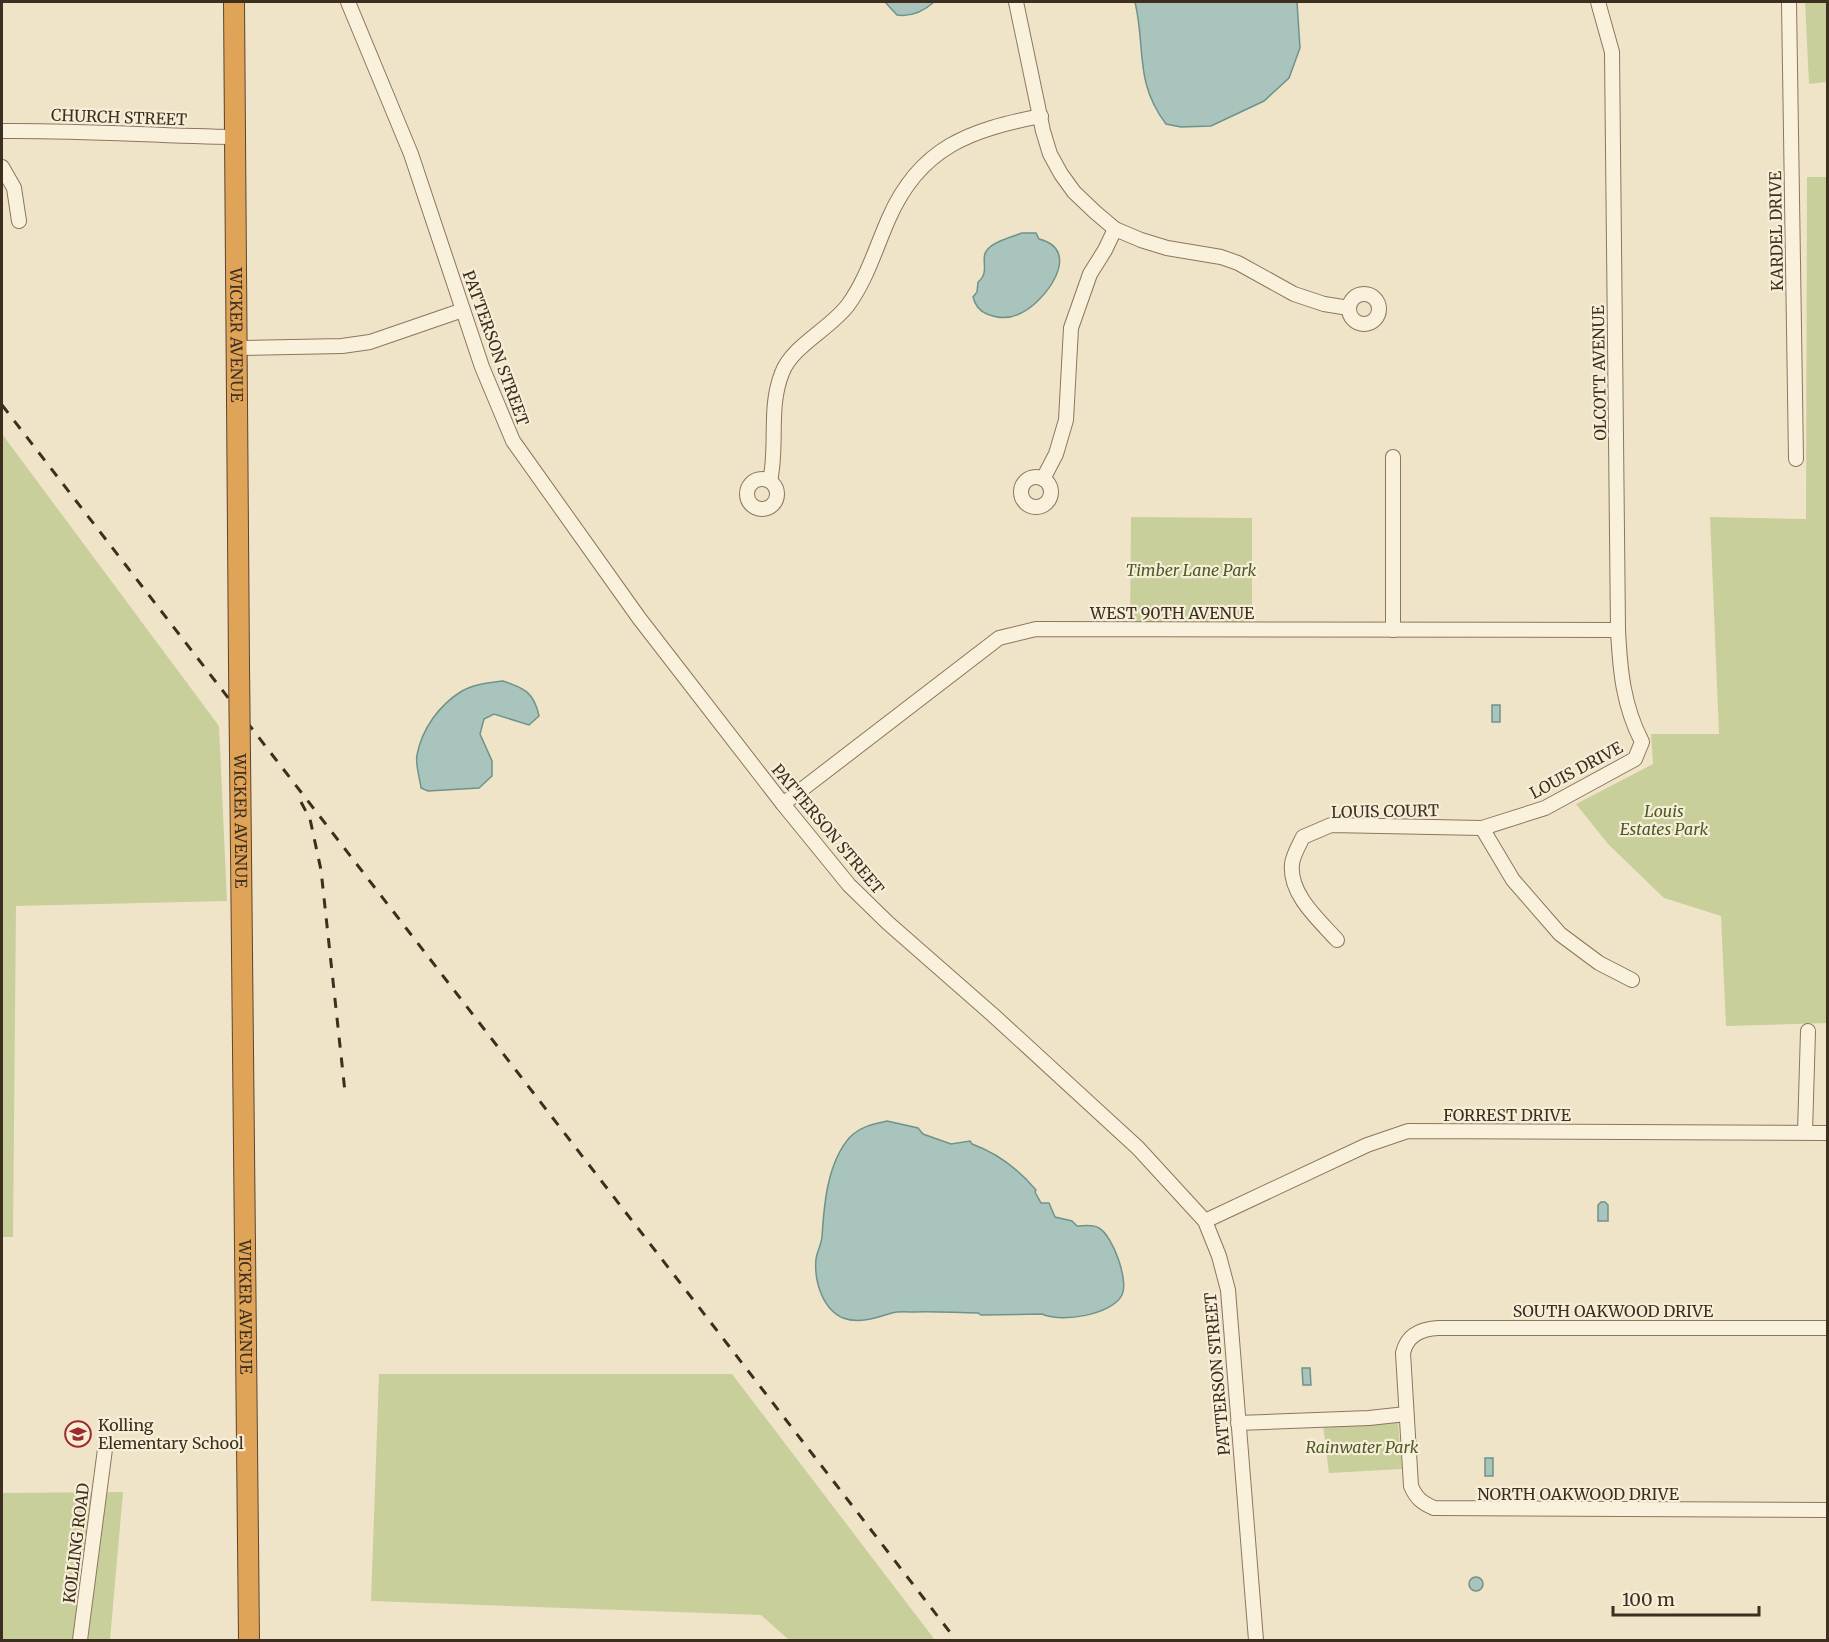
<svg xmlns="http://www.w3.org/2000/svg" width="1829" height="1642" font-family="Merriweather,serif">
	<rect width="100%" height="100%" fill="#f0e4c8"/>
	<!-- green -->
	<g fill="#c9cf9b">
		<polygon points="1805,2 1827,2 1827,82 1809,84"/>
		<polygon points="1807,177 1828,177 1827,1023 1726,1026 1721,916 1664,898 1608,844 1576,804 1653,764 1651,734 1719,734 1710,517 1806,519"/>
		<polygon points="2,434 219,726 227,901 16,906 13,1237 2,1237"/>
		<polygon points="1131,517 1252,518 1252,624 1130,622"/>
		<polygon points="379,1374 732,1374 935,1640 789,1640 761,1615 371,1601"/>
		<polygon points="1398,1422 1402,1469 1329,1473 1323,1425"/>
		<polygon points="123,1492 110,1640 2,1640 2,1493"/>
	</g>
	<!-- water -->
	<g fill="#a9c4bc" stroke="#6f938a" stroke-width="1.5">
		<path d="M885 2H934C923 12 912 17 897 15Z"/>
		<path d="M1135 2H1297L1300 48 1289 78 1264 101 1211 126 1181 127 1166 124C1134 82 1146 48 1135 2Z"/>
		<path d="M1022 233H1036L1039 239C1084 250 1045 303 1019 314 1009 319 997 318 987 314 979 311 975 305 973 297L977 292 978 282C992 271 977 257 990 247 996 241 1014 236 1022 233Z"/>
		<path d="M503 681C524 688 534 692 539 716L529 725 494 714 484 719 480 734 492 761V776L479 788 428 791 421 788C420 778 415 765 417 755 422 729 439 705 462 691 474 684 489 683 503 681Z"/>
		<rect x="1492" y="705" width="8" height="17"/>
		<path d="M887 1121 918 1128 923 1134 951 1144 970 1141 972 1144C997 1153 1019 1170 1036 1190L1035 1192 1041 1203H1049L1055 1217 1072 1221 1077 1226C1084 1226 1093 1224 1099 1228 1113 1236 1129 1281 1122 1295 1112 1315 1061 1323 1042 1314L981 1315 978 1313C957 1313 936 1311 914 1312 907 1312 898 1311 892 1313 876 1318 859 1324 843 1318 822 1309 814 1280 816 1259 817 1252 821 1245 822 1237 824 1205 827 1163 850 1137 860 1127 873 1124 887 1121Z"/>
		<polygon points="1601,1202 1605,1202 1608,1205 1608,1221 1598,1221 1598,1205"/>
		<polygon points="1302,1368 1310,1368 1311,1385 1303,1385"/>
		<rect x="1485" y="1458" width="8" height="18"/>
		<circle cx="1476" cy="1584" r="7"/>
	</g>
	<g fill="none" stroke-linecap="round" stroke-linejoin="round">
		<!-- minor casing -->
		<g stroke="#8d765c" stroke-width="16">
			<g id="minor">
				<polyline points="348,2 411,154 482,367 513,441 639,618 783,804 849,885 888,923 993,1015 1138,1148 1205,1221 1219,1256 1228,1290 1256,1640"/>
				<polyline points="1016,2 1043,131 1050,154 1061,174 1074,192 1095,212 1115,229 1141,240 1167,248 1221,257 1238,263 1294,294 1324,304 1349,308"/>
				<polyline points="1789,2 1796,459"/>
				<path d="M2 131C80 130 157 136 235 137"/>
				<polyline points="2,167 14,188 19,221"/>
				<circle cx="1364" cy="309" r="15"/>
				<polyline points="237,348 342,346 370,342 463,310"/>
				<polyline points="1393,457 1393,630"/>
				<circle cx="1036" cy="492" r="15"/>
				<polyline points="1043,479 1056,454 1066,420 1071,328 1090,274 1105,250 1115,229"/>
				<circle cx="762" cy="494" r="15"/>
				<path d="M770 481C778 445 768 408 782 373 792 346 830 329 848 305 867 279 876 247 889 218 920 147 970 130 1041 116"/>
				<polyline points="783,804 999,638 1036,629 1618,630"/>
				<polyline points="1482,828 1513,880 1560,934 1599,963 1632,980"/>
				<path d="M1337 940C1318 919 1289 894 1292 864 1293 855 1299 845 1303 837L1331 825 1482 828 1545 808 1635 759 1642 742C1623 705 1620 670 1618 630L1612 52 1598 2"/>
				<polyline points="1805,1132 1808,1031"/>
				<polyline points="1205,1221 1367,1145 1408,1131 1828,1133"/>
				<path d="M1828 1328H1438C1421 1329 1407 1335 1403 1353L1411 1486C1416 1498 1422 1503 1434 1508L1828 1510"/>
				<polyline points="1238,1423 1369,1418 1406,1414"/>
				<polyline points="80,1640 105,1449"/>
			</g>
		</g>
		<!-- highway casing -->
		<g stroke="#5b4430" stroke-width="22">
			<g id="highway">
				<path id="s1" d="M234 2 239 666"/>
				<path id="s2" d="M240 755 249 1640"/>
			</g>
		</g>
		<!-- minor -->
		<use href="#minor" stroke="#faf1dc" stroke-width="14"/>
		<!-- highway -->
		<use href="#highway" stroke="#e0a458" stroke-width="20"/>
		<!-- rail -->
		<g stroke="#3d2e20" stroke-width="3" stroke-dasharray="10 10" stroke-linecap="butt">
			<polyline points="2,405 956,1640"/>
			<polyline points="301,802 310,819 321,870 345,1092"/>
		</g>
		<!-- highway-bridge casing -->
		<g stroke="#5b4430" stroke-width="22" stroke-linecap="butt">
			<polyline id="highway-bridge" points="239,666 240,755"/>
		</g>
		<!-- highway-bridge -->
		<use href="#highway-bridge" stroke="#e0a458" stroke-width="20"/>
	</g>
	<!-- icons -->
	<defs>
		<g id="school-ring" transform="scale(1.35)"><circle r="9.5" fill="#f7eed8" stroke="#9e2a2b" stroke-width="1.5"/><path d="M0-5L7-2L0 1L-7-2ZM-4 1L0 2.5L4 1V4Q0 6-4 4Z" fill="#9e2a2b"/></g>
	</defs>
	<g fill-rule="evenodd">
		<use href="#school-ring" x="78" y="1434"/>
	</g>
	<g text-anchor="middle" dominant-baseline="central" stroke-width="4.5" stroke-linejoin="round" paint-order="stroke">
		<!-- street labels -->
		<g font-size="16" fill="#3d2e20" stroke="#f7eed8">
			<text transform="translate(119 117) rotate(2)">CHURCH STREET</text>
			<text transform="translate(1776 231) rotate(-91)">KARDEL DRIVE</text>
			<text stroke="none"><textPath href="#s1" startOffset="333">WICKER AVENUE</textPath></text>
			<text transform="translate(496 348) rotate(70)">PATTERSON STREET</text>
			<text transform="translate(1599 373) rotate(-91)">OLCOTT AVENUE</text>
			<text x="1172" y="613">WEST 90TH AVENUE</text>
			<text transform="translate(1576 770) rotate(-28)">LOUIS DRIVE</text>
			<text transform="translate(1385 811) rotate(-1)">LOUIS COURT</text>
			<text stroke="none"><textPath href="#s2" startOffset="66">WICKER AVENUE</textPath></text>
			<text transform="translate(828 829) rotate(50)">PATTERSON STREET</text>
			<text x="1507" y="1115">FORREST DRIVE</text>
			<text stroke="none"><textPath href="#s2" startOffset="552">WICKER AVENUE</textPath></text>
			<text x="1613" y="1311">SOUTH OAKWOOD DRIVE</text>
			<text transform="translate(1217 1374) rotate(-95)">PATTERSON STREET</text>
			<text x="1578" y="1494">NORTH OAKWOOD DRIVE</text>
			<text transform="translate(76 1543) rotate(-83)">KOLLING ROAD</text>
		</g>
		<!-- park labels -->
		<g font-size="16" font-style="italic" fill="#4d5a26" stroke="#f7eed8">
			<text x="1191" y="570">Timber Lane Park</text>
			<text x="1664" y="811">Louis<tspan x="1664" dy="18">Estates Park</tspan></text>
			<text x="1362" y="1447">Rainwater Park</text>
		</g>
		<!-- poi labels -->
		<g font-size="16" fill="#3d2e20" stroke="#f7eed8" text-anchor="start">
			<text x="98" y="1425">Kolling<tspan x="98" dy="18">Elementary School</tspan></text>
		</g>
	</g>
	<!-- border -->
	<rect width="1829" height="1642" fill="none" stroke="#3d2e20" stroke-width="6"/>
	<!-- scale -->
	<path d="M1613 1606v9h146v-9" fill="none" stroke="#3d2e20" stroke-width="3"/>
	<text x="1622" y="1606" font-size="18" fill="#3d2e20" stroke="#f7eed8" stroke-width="4.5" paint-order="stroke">100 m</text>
</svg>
